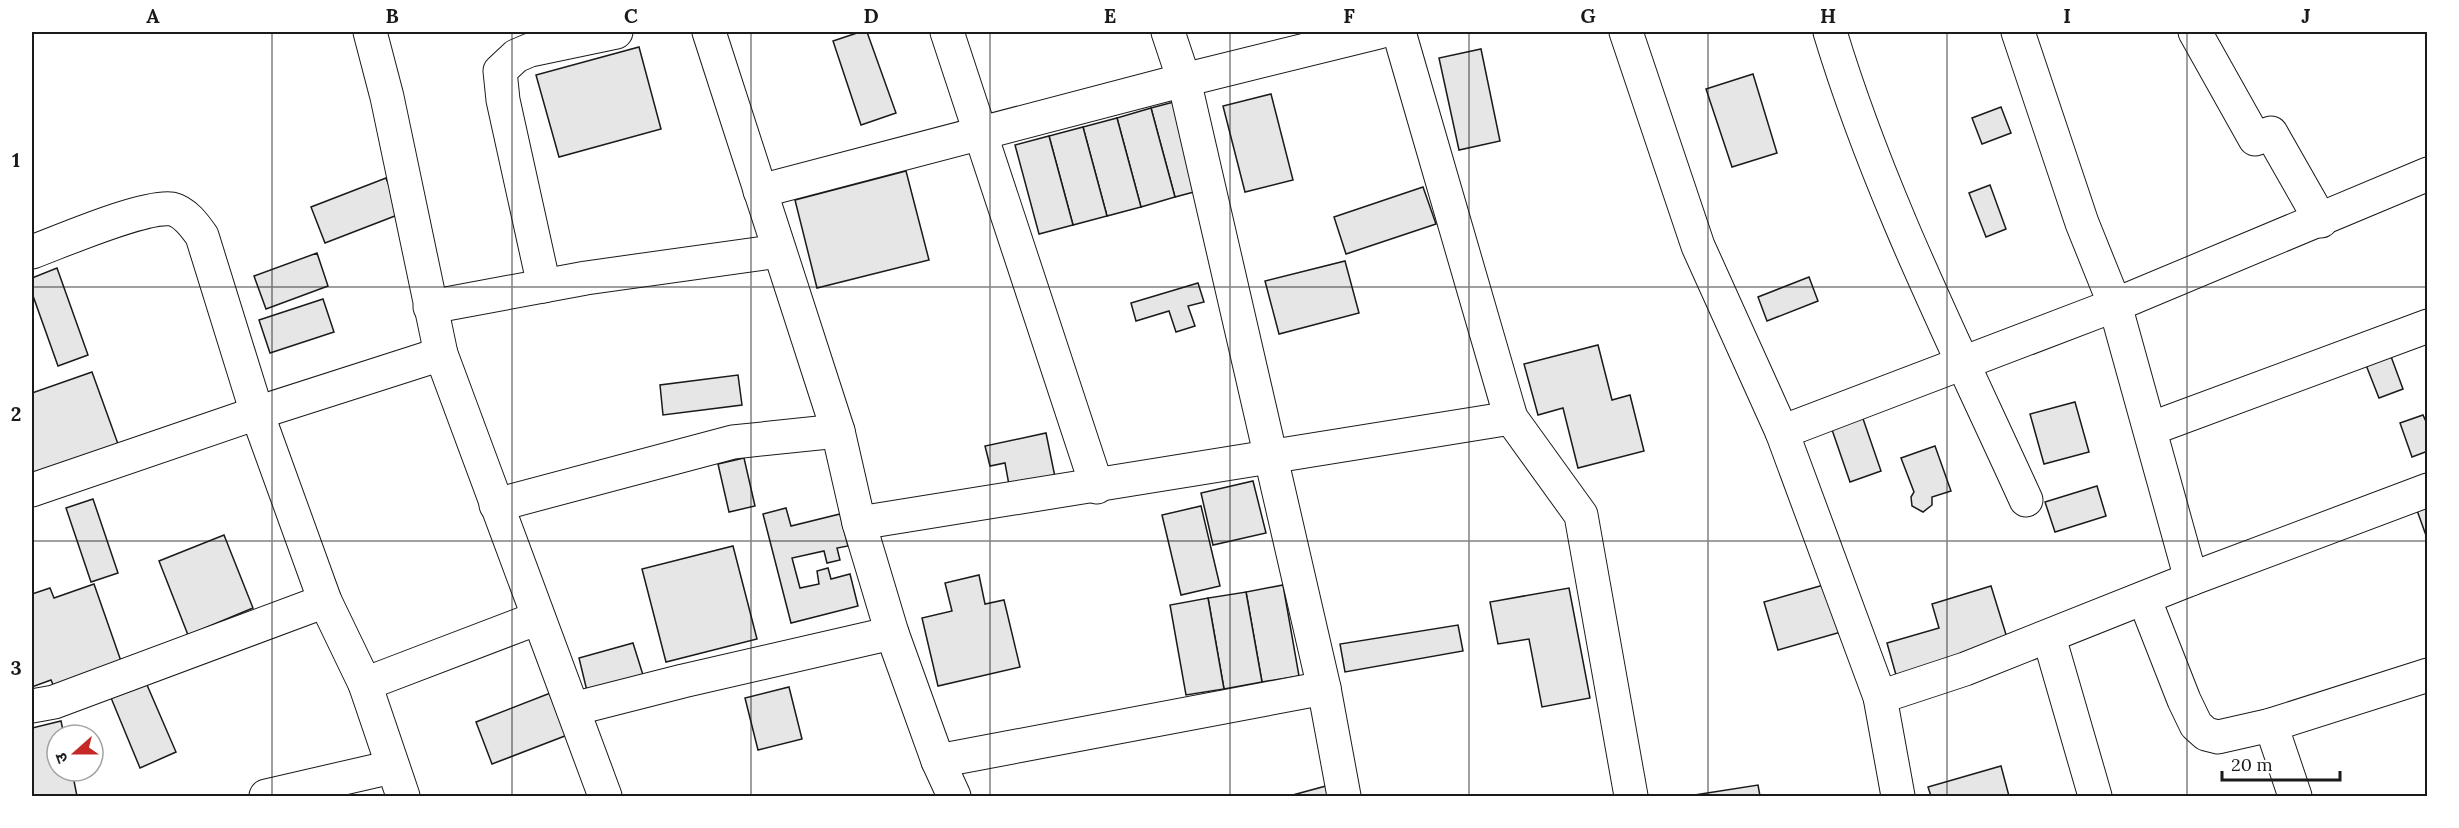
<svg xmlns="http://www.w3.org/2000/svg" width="2459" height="828" font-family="Lora,'Noto Sans Devanagari',serif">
	<rect width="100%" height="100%" fill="#fff"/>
	<!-- building -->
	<g fill="#e6e6e6" stroke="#1a1a1a" stroke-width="1.5">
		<polygon points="860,32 867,32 896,113 861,125 833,41"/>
		<polygon points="639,47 661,129 559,157 536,75"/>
		<polygon points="1481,49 1500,141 1459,150 1439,58"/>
		<polygon points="1753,74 1777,153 1732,167 1706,89"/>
		<polygon points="1271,94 1293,180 1245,192 1223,106"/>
		<polygon points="1185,99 1209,188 1175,197 1151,108"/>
		<polygon points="2001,107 2011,133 1982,144 1972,118"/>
		<polygon points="1151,108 1175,197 1141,207 1117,118"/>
		<polygon points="1117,118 1141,207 1107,216 1083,127"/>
		<polygon points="1083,127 1107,216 1073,225 1049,136"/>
		<polygon points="1049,136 1073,225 1039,234 1015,145"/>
		<polygon points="906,171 929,260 817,288 795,200"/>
		<polygon points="386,178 400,214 325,243 311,207"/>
		<polygon points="1990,185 2006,229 1986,237 1969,193"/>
		<polygon points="1423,187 1436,224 1346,254 1334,217"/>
		<polygon points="317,253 328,286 266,309 254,276"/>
		<polygon points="1345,261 1359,313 1279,334 1265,281"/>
		<polygon points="57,268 88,355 58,366 32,293 32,278"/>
		<polygon points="1809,277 1818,301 1767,321 1758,297"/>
		<polygon points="1198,283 1204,302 1188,306 1195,326 1176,332 1169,311 1136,321 1131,303"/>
		<polygon points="323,299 334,332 270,353 259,320"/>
		<polygon points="1598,345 1612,400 1630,395 1644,451 1578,468 1563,408 1538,415 1524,364"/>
		<polygon points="2389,351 2403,389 2379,398 2364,360"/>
		<polygon points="92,372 118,444 32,474 32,393"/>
		<polygon points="738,375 742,405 663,415 660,385"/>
		<polygon points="2075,402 2089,452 2044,464 2030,414"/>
		<polygon points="1860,410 1881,471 1850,482 1829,421"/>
		<polygon points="2423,415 2428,426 2428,451 2412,457 2400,423"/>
		<polygon points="1046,433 1055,477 1009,485 1005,463 990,466 985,446"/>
		<polygon points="1935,446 1951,491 1932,497 1932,505 1923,512 1912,506 1911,497 1914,492 1901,458"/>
		<polygon points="744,458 755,506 729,512 718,464"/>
		<polygon points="1253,481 1266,533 1213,545 1201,493"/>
		<polygon points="2097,486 2106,516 2055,532 2045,502"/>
		<polygon points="2428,497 2428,541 2414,502"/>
		<polygon points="93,499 118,573 91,582 66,508"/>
		<polygon points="1201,506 1220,586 1181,595 1162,515"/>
		<polygon points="786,508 791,526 840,514 848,546 837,548 840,560 827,563 824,551 792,558 800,588 819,584 817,571 828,568 831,579 850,574 858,606 791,623 763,514"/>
		<polygon points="224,535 253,608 188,635 159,561"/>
		<polygon points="733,546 757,639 666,662 642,569"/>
		<polygon points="979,575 985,604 1004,600 1020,667 938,686 922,618 952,611 945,583"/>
		<polygon points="1834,582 1848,630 1778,650 1764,602"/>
		<polygon points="94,584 122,664 54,687 51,680 32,687 32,594 50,588 54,598"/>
		<polygon points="1283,585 1299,676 1262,682 1246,592"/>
		<polygon points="1991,586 2008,641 1896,675 1887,643 1939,628 1932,604"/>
		<polygon points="1569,588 1590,698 1542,707 1529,639 1498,644 1490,602"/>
		<polygon points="1246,592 1262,682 1224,689 1208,598"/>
		<polygon points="1208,598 1224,689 1186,695 1170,605"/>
		<polygon points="1458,625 1463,651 1345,672 1340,644"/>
		<polygon points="633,643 643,675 587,691 579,658"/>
		<polygon points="144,678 176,752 140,768 109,693"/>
		<polygon points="789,687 802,739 758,750 745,698"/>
		<polygon points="553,692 570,734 492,764 476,722"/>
		<polygon points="61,721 64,735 57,735 57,771 72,771 77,796 32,796 32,728"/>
		<polygon points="2001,766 2009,796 1931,796 1928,787"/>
		<polygon points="1337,783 1341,796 1289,796"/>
		<polygon points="1758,785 1760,796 1688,796"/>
	</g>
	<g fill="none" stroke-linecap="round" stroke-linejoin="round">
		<!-- minor casing -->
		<g stroke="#1a1a1a" stroke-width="35">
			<g id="minor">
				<polyline points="370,32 387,97 441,354 605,796"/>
				<polyline points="709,32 838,431 859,523 892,633 938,761 954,796"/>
				<polyline points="947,32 1097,487"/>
				<polyline points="1168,32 1184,80 1324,688 1344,796"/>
				<polyline points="1399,32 1511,418 1581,515 1631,796"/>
				<polyline points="1626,32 1698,246 1782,432 1880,697 1898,796"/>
				<path d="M1830 32C1879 194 1956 346 2026 500"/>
				<polyline points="2018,32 2082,223 2115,305 2191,579"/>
				<polyline points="2195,32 2255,139 2271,133 2321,221"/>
				<polyline points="760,191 1184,80 1379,32"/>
				<path d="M32 252C62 241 144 205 172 209 185 212 195 226 202 236L257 413 325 601 365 684 403 796"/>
				<polyline points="544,286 503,100 500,71 516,56 530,50 616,32"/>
				<polyline points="430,307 586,278 779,251"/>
				<polyline points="2150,429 2428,326"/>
				<polyline points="1782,432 2115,305 2428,174"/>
				<polyline points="32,490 257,413 441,354"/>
				<polyline points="496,505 733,442 838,431"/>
				<path d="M859 523C1076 490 1293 453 1511 418"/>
				<polyline points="2144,598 2184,700 2196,725 2206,734 2218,737 2271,725 2428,675"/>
				<polyline points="2049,637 2095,796"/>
				<polyline points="365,684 538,618"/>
				<polyline points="1880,697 1965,669 2191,579 2428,490"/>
				<polyline points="32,706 54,702 325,601"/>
				<polyline points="573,709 683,681 892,633"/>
				<polyline points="2271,725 2295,796"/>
				<polyline points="938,761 1324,688"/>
				<polyline points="266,796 392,767"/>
			</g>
		</g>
		<!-- minor -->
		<use href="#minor" stroke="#fff" stroke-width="33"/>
	</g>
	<!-- grid -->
	<path fill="none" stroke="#1a1a1a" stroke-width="1.5" stroke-opacity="0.55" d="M272 32V796M512 32V796M751 32V796M990 32V796M1230 32V796M1469 32V796M1708 32V796M1947 32V796M2187 32V796M32 287H2428M32 541H2428"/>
	<!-- border -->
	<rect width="2459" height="828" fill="none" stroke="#ffffff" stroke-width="66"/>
	<!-- north arrow -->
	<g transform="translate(75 753) rotate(249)"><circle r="28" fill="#ffffff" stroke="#a3a3a3" stroke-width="1.5"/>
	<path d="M0-4.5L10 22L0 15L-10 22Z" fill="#c62828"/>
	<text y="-9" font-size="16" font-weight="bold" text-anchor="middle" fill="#1a1a1a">उ</text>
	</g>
	<!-- scale -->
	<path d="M2222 771v9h118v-9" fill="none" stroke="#1a1a1a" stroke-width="3"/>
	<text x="2231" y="771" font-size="18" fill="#1a1a1a" stroke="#ffffff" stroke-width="4.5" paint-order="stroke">20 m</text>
	<rect x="33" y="33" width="2393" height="762" fill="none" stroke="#1a1a1a" stroke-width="2"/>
	<g font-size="20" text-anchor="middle" font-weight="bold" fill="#1a1a1a">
		<text x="153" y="23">A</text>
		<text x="392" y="23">B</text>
		<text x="631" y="23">C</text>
		<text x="871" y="23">D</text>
		<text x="1110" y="23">E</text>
		<text x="1349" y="23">F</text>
		<text x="1588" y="23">G</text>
		<text x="1828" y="23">H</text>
		<text x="2067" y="23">I</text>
		<text x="2306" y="23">J</text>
		<text x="16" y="167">1</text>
		<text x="16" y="421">2</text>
		<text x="16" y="675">3</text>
	</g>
</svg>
